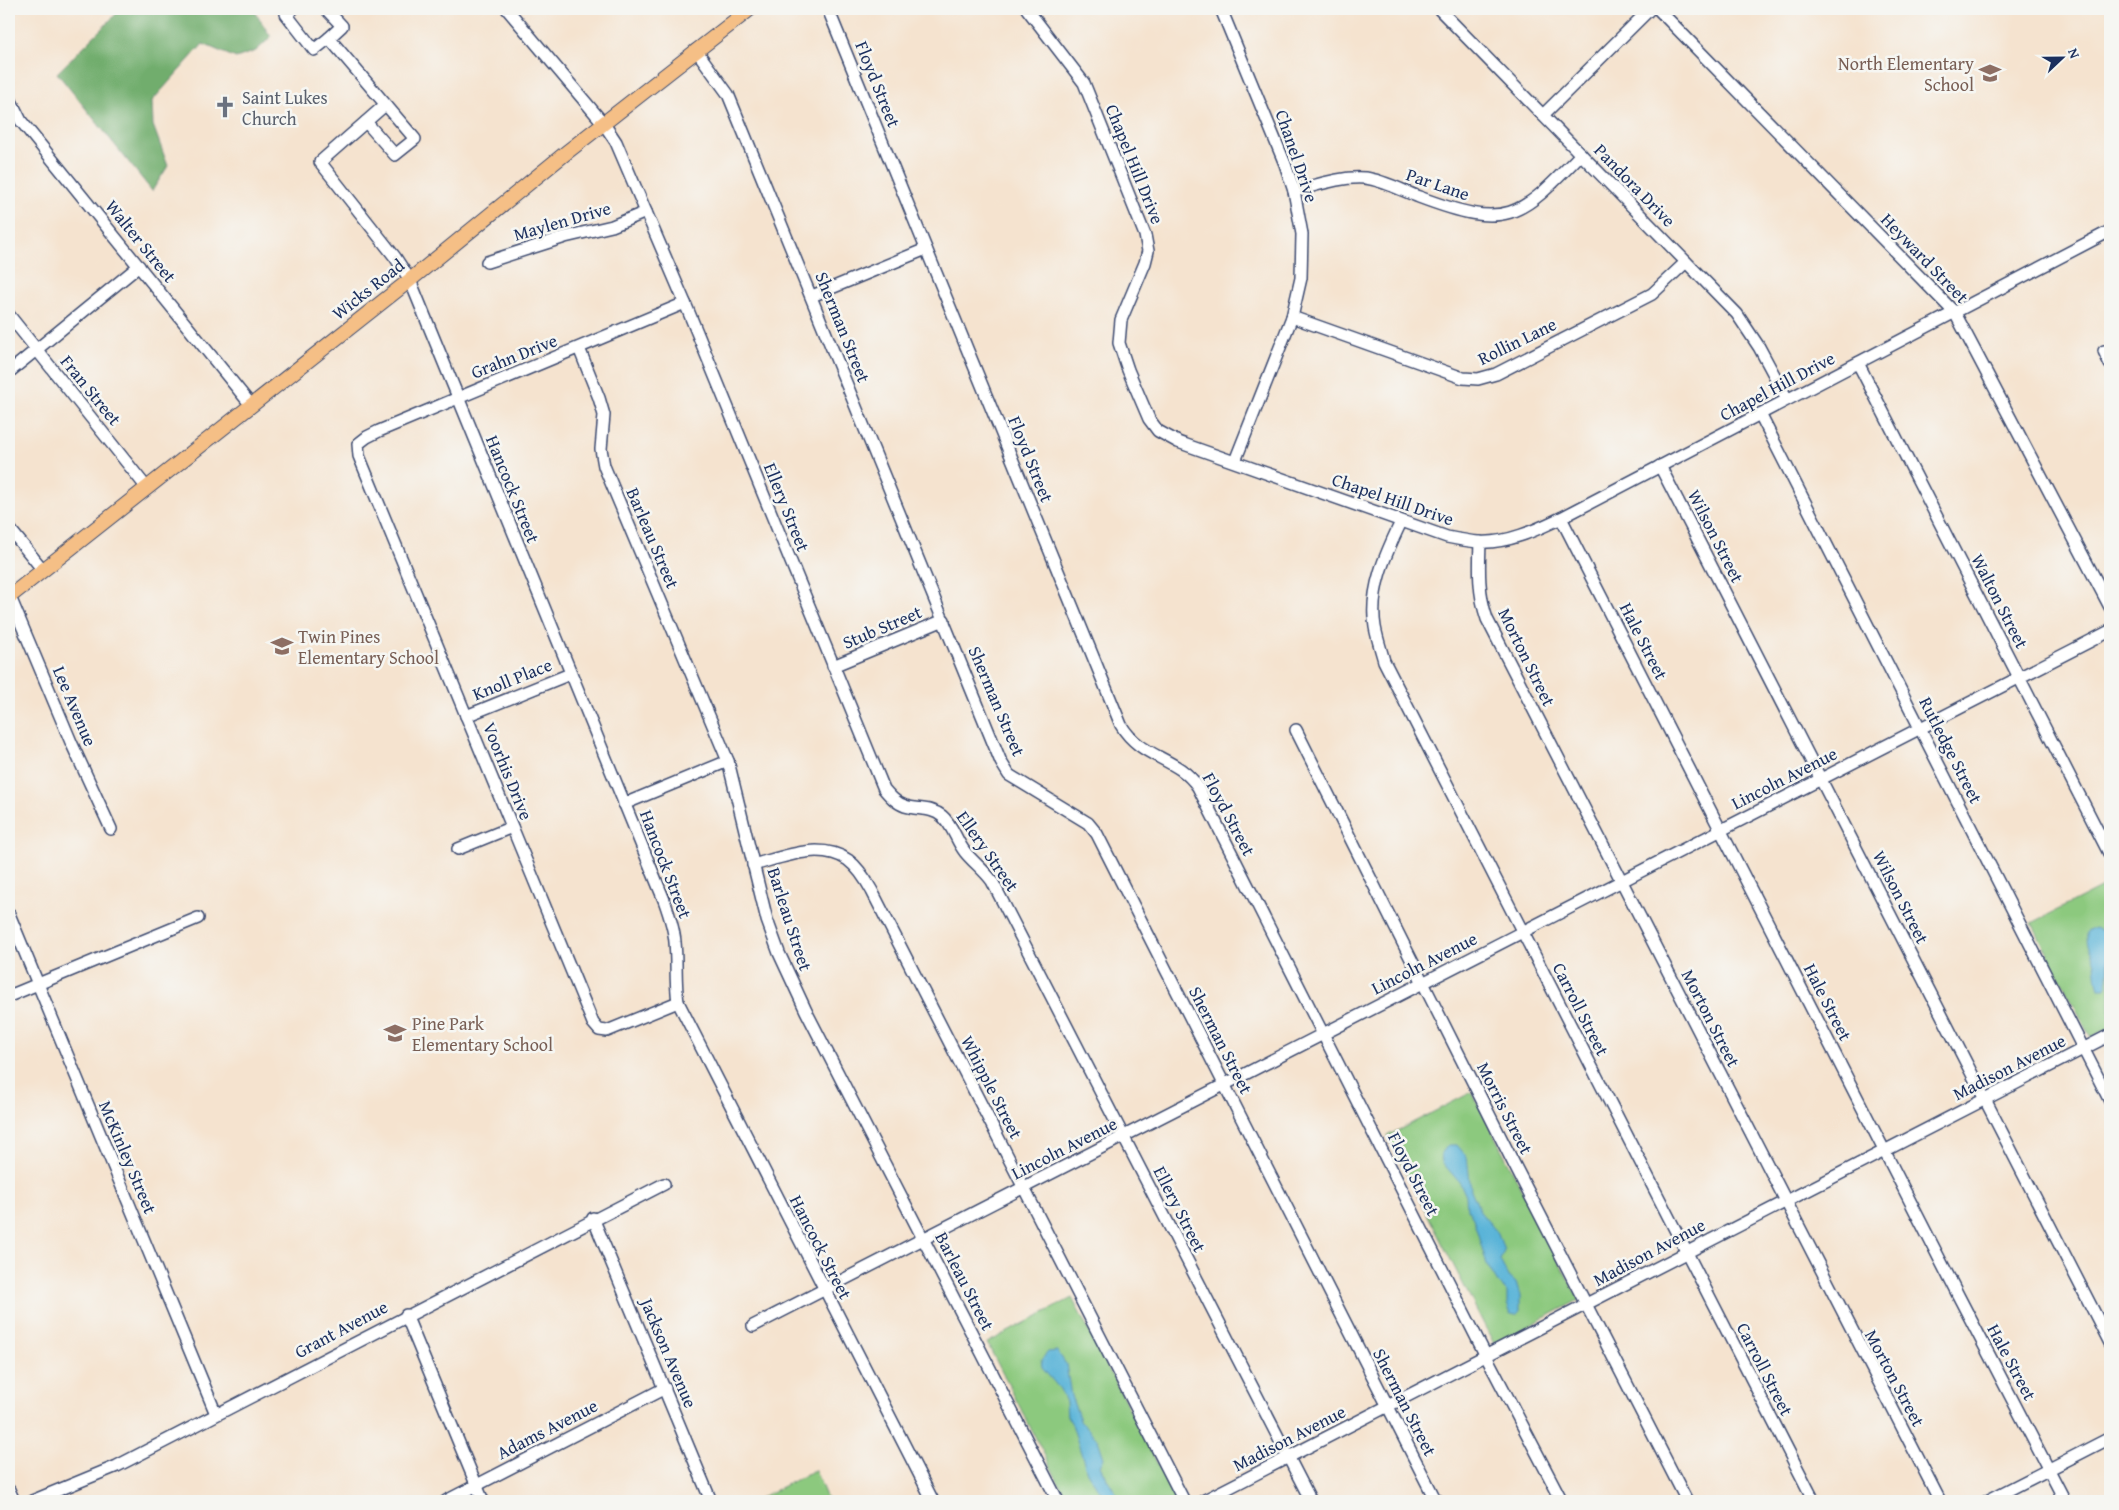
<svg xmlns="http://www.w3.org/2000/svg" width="2119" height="1510" font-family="'Gentium Book Plus',serif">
	<rect width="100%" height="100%" fill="#f6f6f2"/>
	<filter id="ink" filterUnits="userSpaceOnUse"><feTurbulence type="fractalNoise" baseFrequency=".02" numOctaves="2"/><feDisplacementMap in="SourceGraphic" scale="10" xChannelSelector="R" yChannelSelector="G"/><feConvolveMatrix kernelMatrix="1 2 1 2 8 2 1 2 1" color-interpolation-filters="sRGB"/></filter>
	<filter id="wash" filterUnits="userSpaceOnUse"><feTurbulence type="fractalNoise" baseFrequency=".0096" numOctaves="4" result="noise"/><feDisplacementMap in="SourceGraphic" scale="20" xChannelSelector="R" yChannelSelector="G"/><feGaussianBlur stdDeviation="1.12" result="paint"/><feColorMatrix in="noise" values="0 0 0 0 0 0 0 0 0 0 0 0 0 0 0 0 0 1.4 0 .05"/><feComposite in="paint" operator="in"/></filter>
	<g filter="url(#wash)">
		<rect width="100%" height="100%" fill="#f5e3cf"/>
		<!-- green -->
		<g fill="#8cc97e" stroke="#547c6e">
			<polygon points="2110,883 2110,1028 2091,1038 2032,923"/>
			<polygon points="1472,1092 1579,1300 1494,1344 1387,1136"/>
			<polygon points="1072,1298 1177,1501 1068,1501 987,1343"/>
			<polygon points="815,1470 828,1501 754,1501"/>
		</g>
		<!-- forest -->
		<polygon fill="#71ad6d" stroke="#466e66" points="121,9 253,9 271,37 256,51 236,58 203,44 152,101 153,125 168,166 152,191 57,73"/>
		<!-- water -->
		<g fill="#5ab4d8" stroke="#3a729b">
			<path d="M2094 928 2104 931C2108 941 2111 979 2105 988H2099C2096 980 2096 973 2095 964 2092 951 2086 947 2087 932Z"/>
			<polygon points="1448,1145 1457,1145 1467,1157 1471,1190 1481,1213 1498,1233 1504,1251 1500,1260 1507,1275 1516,1283 1520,1296 1520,1311 1516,1315 1511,1314 1507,1304 1507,1292 1498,1283 1487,1265 1473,1218 1467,1209 1466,1196 1460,1183 1442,1162 1441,1154"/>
			<path d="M1057 1351 1066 1364 1071 1396 1080 1420 1098 1440 1104 1458 1100 1466C1106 1480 1115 1488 1120 1501H1107V1498L1098 1489 1087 1472 1072 1424 1067 1416 1066 1402 1060 1389 1042 1368 1041 1360 1048 1352Z"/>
		</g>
	</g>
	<g filter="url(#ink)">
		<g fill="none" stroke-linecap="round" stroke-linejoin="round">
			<!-- minor casing -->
			<g stroke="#3c4a6f" stroke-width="14">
				<g id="minor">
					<polyline points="293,9 286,14 314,50 329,38"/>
					<polyline points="326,9 342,26 329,38 415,139 395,155 366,122"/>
					<path d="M507 9 604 124 616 142 685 303 884 789C890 796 896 803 905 806 918 810 931 807 942 816 953 825 956 841 965 852 973 862 984 870 992 881L1311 1501"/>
					<path d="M828 9 1121 725C1141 759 1177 756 1198 787L1486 1356 1562 1501"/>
					<path d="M1027 9 1084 83 1145 235 1148 251 1145 263 1121 320 1119 343 1128 370 1149 419 1158 431 1178 442 1447 537C1457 539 1468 541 1478 542 1507 544 1536 530 1561 518L2110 231"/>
					<polyline points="1221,9 1285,164 1294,191 1302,234 1301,278 1292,317 1235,461"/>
					<polyline points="1439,9 1737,314 1759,347 1787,399"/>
					<polyline points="1658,9 1955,313 2110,607"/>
					<polyline points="696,50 728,94 1001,762 1009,775 1088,823 1097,834 1436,1501"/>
					<polyline points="9,97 21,121 251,405"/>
					<path d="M385 105 320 162 395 257 410 280 664 900C669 914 674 928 675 942 677 962 675 982 678 1002L933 1501"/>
					<polyline points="1543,115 1650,9"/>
					<path d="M1294 191C1317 185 1342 176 1365 178 1383 180 1403 191 1419 197 1507 230 1519 219 1581 154"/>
					<polyline points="487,262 565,237 612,226 646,212"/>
					<polyline points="812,296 926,249"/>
					<polyline points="9,315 147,488"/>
					<polyline points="1292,317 1463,378 1478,379 1496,374 1652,294 1686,262"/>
					<polyline points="579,348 599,398 604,415 601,449 604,466 728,761 767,920 779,953 806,1011 1058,1501"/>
					<polyline points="2104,351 2110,364"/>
					<polyline points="1858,363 2110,855"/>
					<polyline points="9,372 139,266"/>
					<polyline points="1760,414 2110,1101"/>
					<polyline points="1660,466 2110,1343"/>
					<polyline points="1561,518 1959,1297 2065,1501"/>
					<path d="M1401 522C1385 555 1369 590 1375 627 1377 638 1381 650 1384 661L1814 1501"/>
					<polyline points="9,528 43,570"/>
					<path d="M1480 542C1479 569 1478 593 1487 619L1940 1501"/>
					<polyline points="10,597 71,742 111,829"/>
					<polyline points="833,666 944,620"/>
					<polyline points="466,716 570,674"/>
					<polyline points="1296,730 1515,1166 1687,1501"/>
					<polyline points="624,804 728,761"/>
					<polyline points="458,849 512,827"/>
					<path d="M753 865C783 857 820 841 848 860 859 868 866 880 872 891L1184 1501"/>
					<polyline points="9,914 216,1414"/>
					<polyline points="9,996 198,918"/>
					<polyline points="678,1002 607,1031 599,1030 593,1023 359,456 358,444 367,437 379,431 685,303"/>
					<polyline points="593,1218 711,1501"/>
					<polyline points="406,1315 483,1501"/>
					<polyline points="753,1326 2110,631"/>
					<polyline points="9,1490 14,1501"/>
					<polyline points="32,1501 117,1466 664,1184"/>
					<polyline points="446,1501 665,1388"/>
					<polyline points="1203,1501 2110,1035"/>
					<polyline points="1987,1501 2110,1438"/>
				</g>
			</g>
			<!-- major casing -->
			<g stroke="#3c4a6f" stroke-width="16">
				<polyline id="major" points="9,597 410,280 567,152 750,9"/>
			</g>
			<!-- minor -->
			<use href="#minor" stroke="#fff" stroke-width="11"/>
			<!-- major -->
			<use href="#major" stroke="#f5bf86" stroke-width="14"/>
		</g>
	</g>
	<!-- icons -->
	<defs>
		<g id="school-bare" transform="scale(1.725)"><path d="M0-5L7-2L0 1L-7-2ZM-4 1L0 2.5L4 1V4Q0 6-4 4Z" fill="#8d6e63" stroke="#f6f6f2" stroke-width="2.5" paint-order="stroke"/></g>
		<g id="church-bare" transform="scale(1.725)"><path d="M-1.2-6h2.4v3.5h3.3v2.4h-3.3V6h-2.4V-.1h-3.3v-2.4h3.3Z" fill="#6b7280" stroke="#f6f6f2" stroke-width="2.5" paint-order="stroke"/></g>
	</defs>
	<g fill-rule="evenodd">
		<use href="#school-bare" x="1990" y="73"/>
		<use href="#church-bare" x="225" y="107"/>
		<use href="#school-bare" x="282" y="646"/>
		<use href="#school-bare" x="395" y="1033"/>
	</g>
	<g text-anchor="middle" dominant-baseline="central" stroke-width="5" stroke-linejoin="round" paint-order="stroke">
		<!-- education labels -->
		<g font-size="18" fill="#785e54" stroke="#f6f6f2" text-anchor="start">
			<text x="1974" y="63" text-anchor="end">North Elementary<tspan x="1974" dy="21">School</tspan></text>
			<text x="298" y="636">Twin Pines<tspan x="298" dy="21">Elementary School</tspan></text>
			<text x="412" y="1023">Pine Park<tspan x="412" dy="21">Elementary School</tspan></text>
		</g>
		<!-- street labels -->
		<g font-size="18" fill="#1b2f5e" stroke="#f6f6f2">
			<text transform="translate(878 84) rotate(68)">Floyd Street</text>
			<text transform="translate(1297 156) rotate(71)">Chanel Drive</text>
			<text transform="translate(1135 164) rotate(68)">Chapel Hill Drive</text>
			<text transform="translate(1438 184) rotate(19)">Par Lane</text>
			<text transform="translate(1635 185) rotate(46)">Pandora Drive</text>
			<text transform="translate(562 221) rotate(-16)">Maylen Drive</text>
			<text transform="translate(141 241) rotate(51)">Walter Street</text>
			<text transform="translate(1925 258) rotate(46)">Heyward Street</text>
			<text transform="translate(368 289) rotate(-38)">Wicks Road</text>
			<text transform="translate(843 327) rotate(68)">Sherman Street</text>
			<text transform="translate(1517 341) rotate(-26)">Rollin Lane</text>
			<text transform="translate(514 356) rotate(-22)">Grahn Drive</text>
			<text transform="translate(1777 386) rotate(-28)">Chapel Hill Drive</text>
			<text transform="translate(91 390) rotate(51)">Fran Street</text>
			<text transform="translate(1031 459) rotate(68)">Floyd Street</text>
			<text transform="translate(513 489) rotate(68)">Hancock Street</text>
			<text transform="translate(1393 499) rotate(19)">Chapel Hill Drive</text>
			<text transform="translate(787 507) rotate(68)">Ellery Street</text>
			<text transform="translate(1716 536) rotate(63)">Wilson Street</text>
			<text transform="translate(653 538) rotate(67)">Barleau Street</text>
			<text transform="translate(2000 601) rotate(63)">Walton Street</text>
			<text transform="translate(882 627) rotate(-23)">Stub Street</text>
			<text transform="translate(1644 641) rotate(63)">Hale Street</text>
			<text transform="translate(1527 657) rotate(64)">Morton Street</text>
			<text transform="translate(512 679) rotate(-22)">Knoll Place</text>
			<text transform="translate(997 701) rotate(67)">Sherman Street</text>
			<text transform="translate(75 706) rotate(67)">Lee Avenue</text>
			<text transform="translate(1951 750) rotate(63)">Rutledge Street</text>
			<text transform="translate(508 771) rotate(68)">Voorhis Drive</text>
			<text transform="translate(1784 778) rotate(-27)">Lincoln Avenue</text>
			<text transform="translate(1229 814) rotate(62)">Floyd Street</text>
			<text transform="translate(988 851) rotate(55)">Ellery Street</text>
			<text transform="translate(666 864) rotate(69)">Hancock Street</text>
			<text transform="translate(1901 897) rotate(63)">Wilson Street</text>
			<text transform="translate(790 919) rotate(72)">Barleau Street</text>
			<text transform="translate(1424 963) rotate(-27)">Lincoln Avenue</text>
			<text transform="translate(1828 1002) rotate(63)">Hale Street</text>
			<text transform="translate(1581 1009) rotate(63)">Carroll Street</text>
			<text transform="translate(1711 1018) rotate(63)">Morton Street</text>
			<text transform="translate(1221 1040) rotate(63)">Sherman Street</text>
			<text transform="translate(2009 1067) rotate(-27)">Madison Avenue</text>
			<text transform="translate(992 1087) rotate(63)">Whipple Street</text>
			<text transform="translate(1505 1108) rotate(63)">Morris Street</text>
			<text transform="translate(1064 1148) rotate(-27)">Lincoln Avenue</text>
			<text transform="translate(128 1157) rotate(67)">McKinley Street</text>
			<text transform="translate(1414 1174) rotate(63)">Floyd Street</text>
			<text transform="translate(1180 1209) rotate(63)">Ellery Street</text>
			<text transform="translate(821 1247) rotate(63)">Hancock Street</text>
			<text transform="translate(1649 1252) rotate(-28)">Madison Avenue</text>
			<text transform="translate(965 1281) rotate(63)">Barleau Street</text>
			<text transform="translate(341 1329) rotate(-28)">Grant Avenue</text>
			<text transform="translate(669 1353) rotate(67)">Jackson Avenue</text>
			<text transform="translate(2012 1362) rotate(62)">Hale Street</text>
			<text transform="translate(1765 1369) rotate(63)">Carroll Street</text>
			<text transform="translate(1895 1378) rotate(62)">Morton Street</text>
			<text transform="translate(1405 1402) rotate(63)">Sherman Street</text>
			<text transform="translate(547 1429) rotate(-27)">Adams Avenue</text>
			<text transform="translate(1289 1438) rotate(-27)">Madison Avenue</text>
		</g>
		<!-- worship labels -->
		<g font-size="18" fill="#5b616d" stroke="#f6f6f2" text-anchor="start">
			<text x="242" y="97">Saint Lukes<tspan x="242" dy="21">Church</tspan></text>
		</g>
	</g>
	<!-- margin -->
	<rect width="2119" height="1510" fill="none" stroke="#f6f6f2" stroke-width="30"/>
	<!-- north arrow -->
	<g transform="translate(2062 58) rotate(68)" stroke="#f6f6f2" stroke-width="4" paint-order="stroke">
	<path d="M0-4L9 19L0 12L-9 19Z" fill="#1b2f5e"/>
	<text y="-8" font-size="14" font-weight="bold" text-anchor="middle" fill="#1b2f5e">N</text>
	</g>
</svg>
